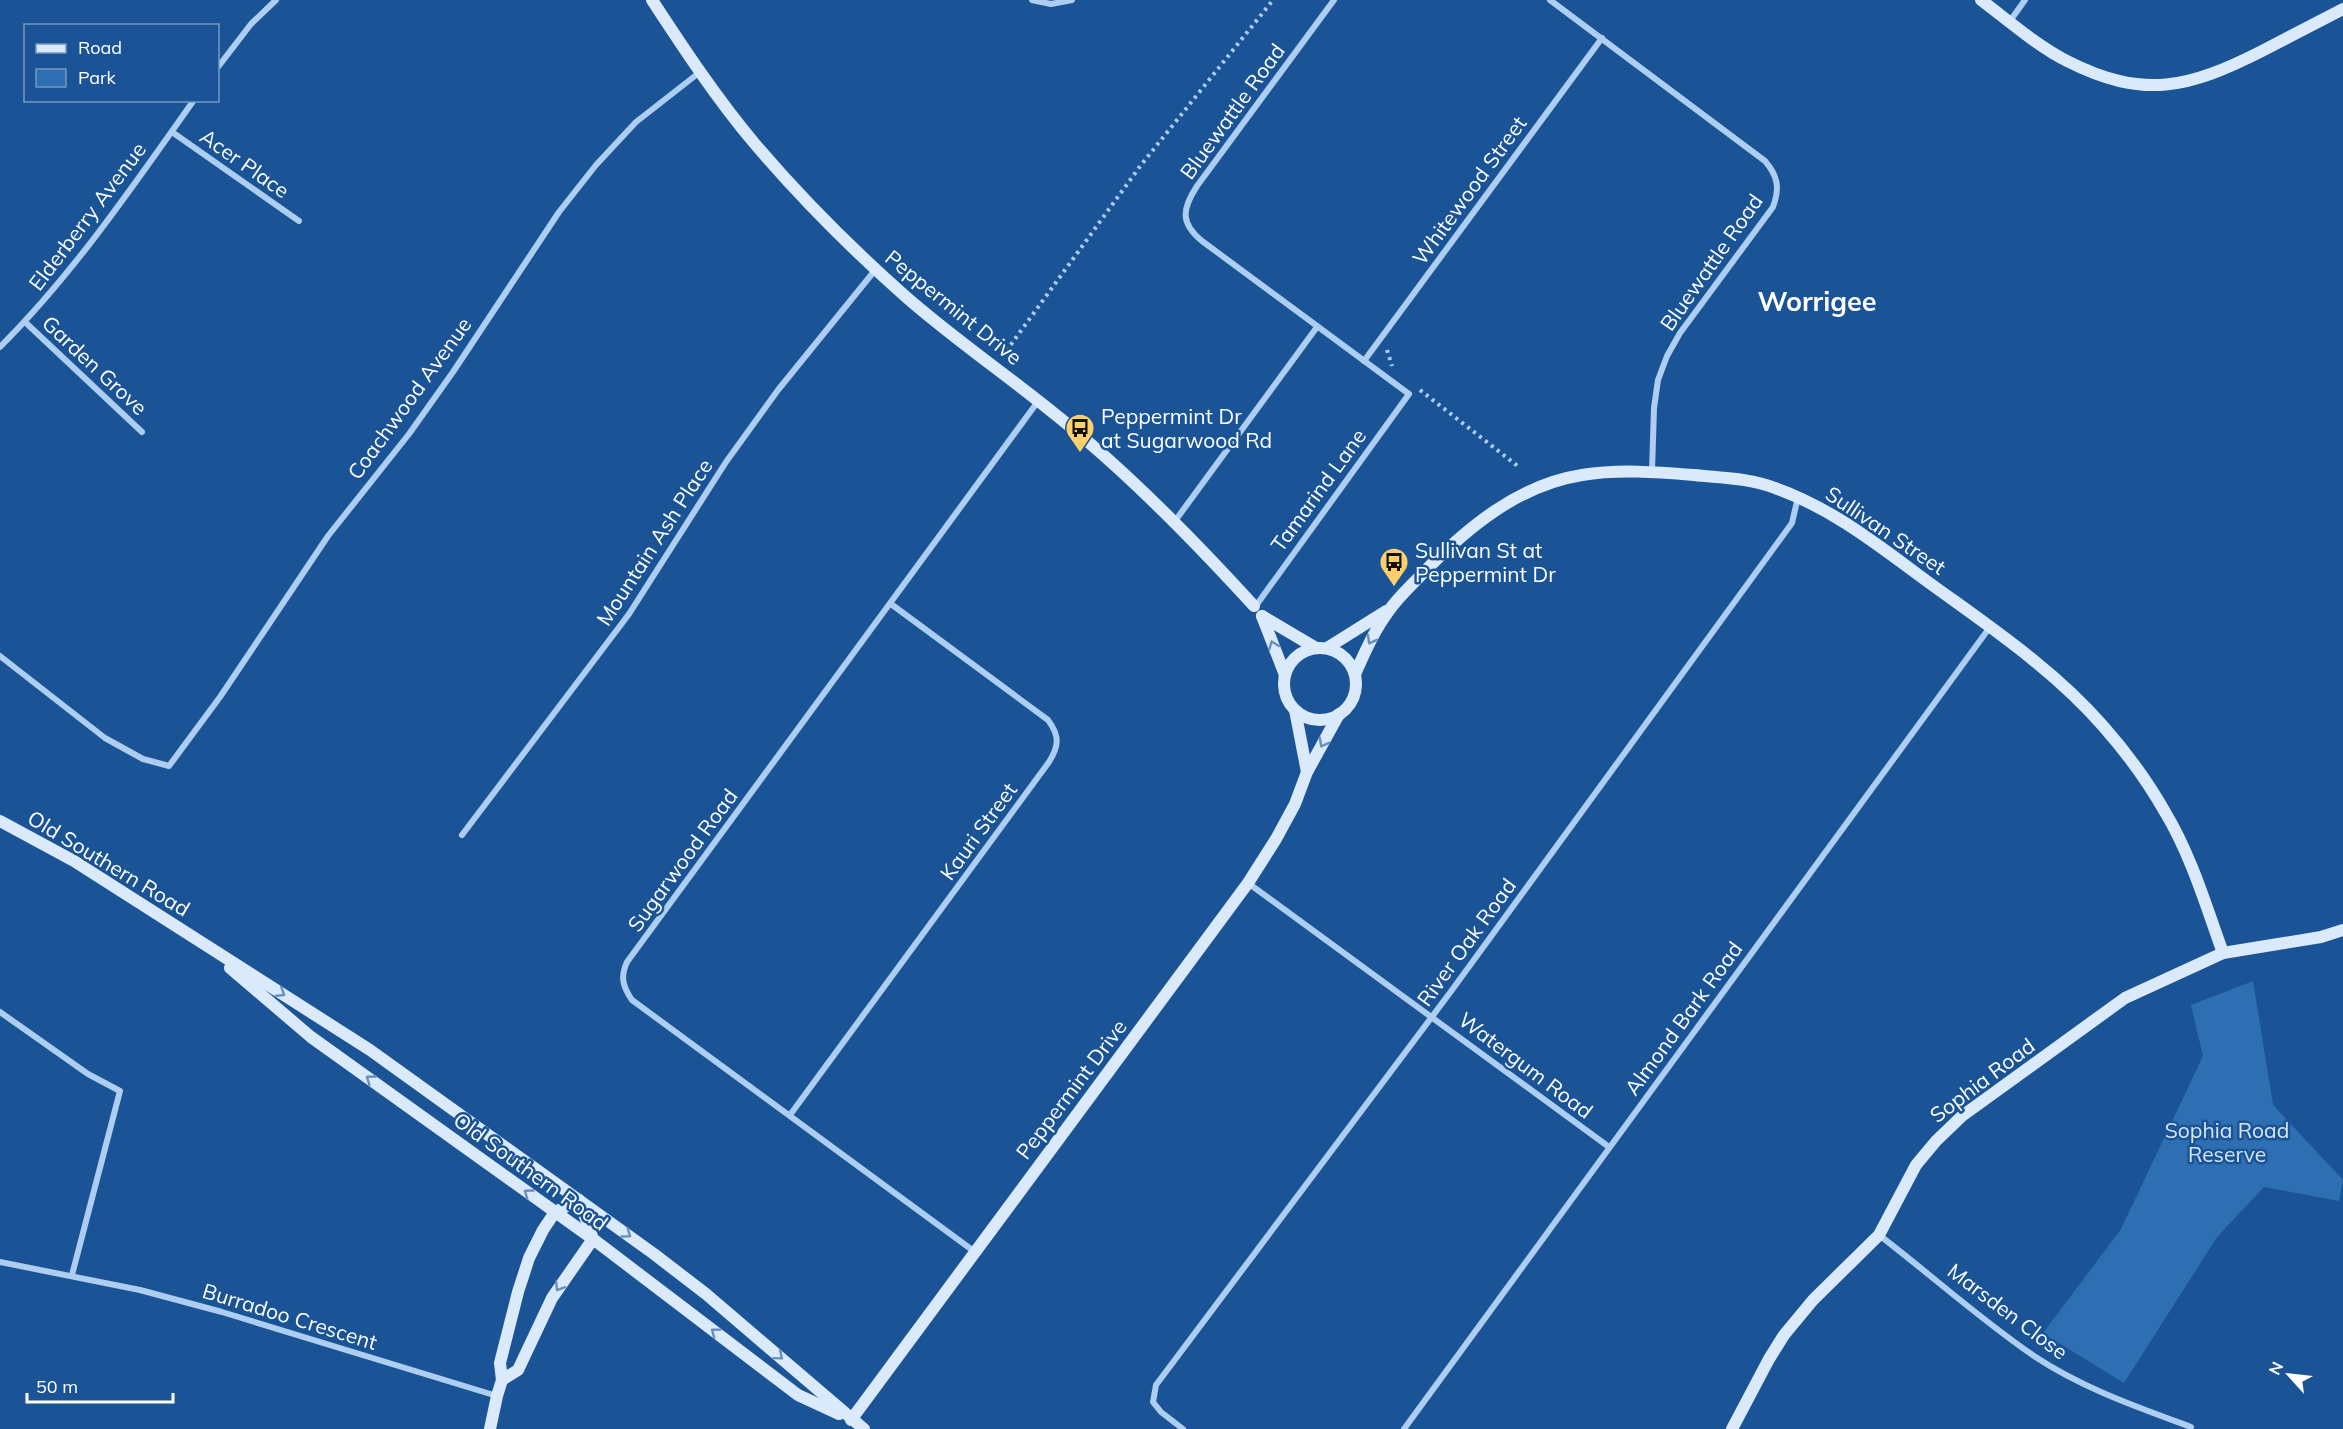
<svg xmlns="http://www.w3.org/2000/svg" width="2343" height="1429" font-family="Mulish,sans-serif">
	<rect width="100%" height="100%" fill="#1a5496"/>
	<!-- green -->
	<polygon fill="#2e6fb4" points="2253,981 2273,1105 2343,1180 2339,1201 2264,1187 2217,1237 2124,1383 2043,1333 2121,1229 2203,1056 2191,1005"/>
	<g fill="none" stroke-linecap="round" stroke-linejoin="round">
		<!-- path -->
		<g stroke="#adcef0" stroke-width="4" stroke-dasharray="3 4.5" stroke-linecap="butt">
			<polyline points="1387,350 1392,366"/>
			<polyline points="1002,357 1141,165 1273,0"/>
			<polyline points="1420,390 1519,467"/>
		</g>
		<!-- street -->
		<g stroke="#adcef0" stroke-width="6">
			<polyline points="1032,0 1051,4 1072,0"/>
			<path d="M1550 0 1765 161C1778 176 1780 188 1773 207L1680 333 1667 356 1658 380 1654 408 1652 471"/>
			<polyline points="2010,21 2025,0"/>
			<polyline points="218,67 251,24 276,0"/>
			<polyline points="172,132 299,221"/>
			<polyline points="25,322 142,432"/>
			<path d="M0 347C74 273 133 186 194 100"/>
			<polyline points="1364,361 1602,38"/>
			<polyline points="1175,521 1317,327"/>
			<path d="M1255 607 1409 394 1202 241C1180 223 1182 209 1197 186L1334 0"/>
			<polyline points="0,656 105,738 143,759 169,766 220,697 328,536 409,434 453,372 559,212 596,165 636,122 700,72"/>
			<polyline points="462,835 629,614 726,462 778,390 876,269"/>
			<polyline points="1248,883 1609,1147"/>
			<polyline points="0,1012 88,1074 120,1091 72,1275"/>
			<path d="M790 1115 1049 762C1059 746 1060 736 1048 720L891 604"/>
			<path d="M1879 1235C1930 1274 1981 1320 2034 1356 2082 1388 2137 1407 2191 1427"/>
			<path d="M975 1252 632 1000C623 987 620 977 627 962L1039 400"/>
			<polyline points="0,1262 140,1290 222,1312 497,1396"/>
			<polyline points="1183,1429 1161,1412 1153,1402 1156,1385 1452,990 1792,523 1798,497"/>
			<polyline points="1404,1429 1990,627"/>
		</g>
		<!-- secondary -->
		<g stroke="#dbeafb" stroke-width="12">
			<path d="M652 0C684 49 717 99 755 144 801 198 852 249 905 296 963 347 1028 389 1086 440 1146 491 1201 548 1254 606"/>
			<path d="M1981 0C2009 21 2036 45 2067 61 2144 100 2189 88 2262 51 2289 37 2316 23 2343 9"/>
			<polyline points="1262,616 1285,675"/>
			<polyline points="1262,616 1316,648"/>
			<circle cx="1320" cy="684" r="36"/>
			<polyline points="1327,648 1386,611"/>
			<path d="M1355 674C1365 652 1374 631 1388 612 1398 597 1412 585 1424 572 1467 528 1518 485 1582 475 1618 469 1657 472 1694 475 1721 478 1749 478 1775 488 1835 509 1884 550 1935 587 1993 629 2055 671 2103 726 2126 752 2148 782 2165 812 2191 855 2206 906 2223 953"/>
			<polyline points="1295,710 1307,772"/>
			<polyline points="0,821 74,861 370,1050 654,1254 706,1294 864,1429"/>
			<polyline points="230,968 311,1037 593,1239 798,1395 839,1414"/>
			<polyline points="502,1380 518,1370 552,1298 593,1239 579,1200"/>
			<polyline points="851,1420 1248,883 1276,839 1295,804 1307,772 1339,714"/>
			<polyline points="490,1429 497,1396 502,1380 500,1363 518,1292 529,1258 543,1230 555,1212 579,1200"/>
			<polyline points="1732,1429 1769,1359 1784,1335 1813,1300 1879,1235 1916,1165 1936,1141 1962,1116 2125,998 2223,953 2321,937 2343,930"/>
		</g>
	</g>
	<!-- one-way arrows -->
	<defs><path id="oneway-chevron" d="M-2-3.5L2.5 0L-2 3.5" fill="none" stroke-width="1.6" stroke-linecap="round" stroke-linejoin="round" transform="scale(1.5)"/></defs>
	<g stroke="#6790be">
		<use href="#oneway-chevron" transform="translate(1371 640) rotate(119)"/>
		<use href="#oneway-chevron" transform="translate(1273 645) rotate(-111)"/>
		<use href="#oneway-chevron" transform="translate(1323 743) rotate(119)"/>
		<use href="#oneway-chevron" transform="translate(281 993) rotate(32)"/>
		<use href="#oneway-chevron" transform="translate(370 1079) rotate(-144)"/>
		<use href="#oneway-chevron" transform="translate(528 1193) rotate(-144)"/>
		<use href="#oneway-chevron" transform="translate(627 1234) rotate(36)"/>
		<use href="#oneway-chevron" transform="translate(559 1287) rotate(122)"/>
		<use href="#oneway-chevron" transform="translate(715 1332) rotate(-143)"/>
		<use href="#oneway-chevron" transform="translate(779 1356) rotate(40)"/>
	</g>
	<!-- icons -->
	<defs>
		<g id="bus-pin" transform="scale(1.5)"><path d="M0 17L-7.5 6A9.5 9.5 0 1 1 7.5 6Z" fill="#ffcf6c" stroke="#1a5496"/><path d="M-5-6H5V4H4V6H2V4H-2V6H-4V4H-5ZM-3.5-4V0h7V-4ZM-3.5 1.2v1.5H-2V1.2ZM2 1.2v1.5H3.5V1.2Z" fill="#111"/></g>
	</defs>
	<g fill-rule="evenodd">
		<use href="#bus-pin" x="1080" y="428"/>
		<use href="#bus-pin" x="1394" y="562"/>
	</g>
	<g text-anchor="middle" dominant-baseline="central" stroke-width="5" stroke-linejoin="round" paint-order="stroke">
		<!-- street labels -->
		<g font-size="21" fill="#fff" stroke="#1a5496">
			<text transform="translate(1232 111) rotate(-54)">Bluewattle Road</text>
			<text transform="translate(245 163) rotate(35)">Acer Place</text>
			<text transform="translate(1469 190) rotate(-54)">Whitewood Street</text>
			<text transform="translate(87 216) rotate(-53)">Elderberry Avenue</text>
			<text transform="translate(1711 262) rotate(-55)">Bluewattle Road</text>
			<text transform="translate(954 307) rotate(39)">Peppermint Drive</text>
			<text transform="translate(95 365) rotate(43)">Garden Grove</text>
			<text transform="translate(409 398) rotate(-54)">Coachwood Avenue</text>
			<text transform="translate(1318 490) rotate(-54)">Tamarind Lane</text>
			<text transform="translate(1886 530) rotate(34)">Sullivan Street</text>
			<text transform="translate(654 542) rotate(-57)">Mountain Ash Place</text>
			<text transform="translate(978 831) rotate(-54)">Kauri Street</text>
			<text transform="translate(682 860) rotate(-54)">Sugarwood Road</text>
			<text transform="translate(109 863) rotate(31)">Old Southern Road</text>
			<text transform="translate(1466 942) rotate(-54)">River Oak Road</text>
			<text transform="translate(1683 1018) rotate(-54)">Almond Bark Road</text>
			<text transform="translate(1526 1065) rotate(37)">Watergum Road</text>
			<text transform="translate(1982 1080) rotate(-37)">Sophia Road</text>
			<text transform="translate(1071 1089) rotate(-53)">Peppermint Drive</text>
			<text transform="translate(531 1171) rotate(36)">Old Southern Road</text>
			<text transform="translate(2008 1311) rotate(37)">Marsden Close</text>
			<text transform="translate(290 1316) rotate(17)">Burradoo Crescent</text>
		</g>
		<!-- poi labels -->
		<g font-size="21" fill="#fff" stroke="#1a5496" text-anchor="start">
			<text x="1101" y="416">Peppermint Dr<tspan x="1101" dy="24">at Sugarwood Rd</tspan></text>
			<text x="1415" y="550">Sullivan St at<tspan x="1415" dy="24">Peppermint Dr</tspan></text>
		</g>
		<!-- park labels -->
		<g font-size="21" fill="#d4e7fb" stroke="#1a5496">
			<text x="2227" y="1130">Sophia Road<tspan x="2227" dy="24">Reserve</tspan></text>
		</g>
		<!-- district labels -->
		<g font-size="27" font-weight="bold" fill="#fff" stroke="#1a5496">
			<text x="1817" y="301">Worrigee</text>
		</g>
	</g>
	<!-- legend -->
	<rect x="24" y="24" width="195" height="78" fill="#1a5496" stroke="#7698c0" stroke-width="1.5"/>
	<rect x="36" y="44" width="30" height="9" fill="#dbeafb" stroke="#7698c0" stroke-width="1.5"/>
	<text x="78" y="54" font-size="18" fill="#ffffff">Road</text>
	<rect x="36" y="69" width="30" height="18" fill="#2e6fb4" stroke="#7698c0" stroke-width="1.5"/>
	<text x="78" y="84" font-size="18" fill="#ffffff">Park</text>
	<!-- north arrow -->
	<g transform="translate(2289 1375) rotate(297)" stroke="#1a5496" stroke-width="4.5" paint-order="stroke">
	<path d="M0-4.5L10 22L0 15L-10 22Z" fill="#ffffff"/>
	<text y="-9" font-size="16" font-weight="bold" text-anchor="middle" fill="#ffffff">N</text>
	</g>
	<!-- scale -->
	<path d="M27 1393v9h146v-9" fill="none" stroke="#ffffff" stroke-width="3"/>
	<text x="36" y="1393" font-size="18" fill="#ffffff" stroke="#1a5496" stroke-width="4.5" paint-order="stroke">50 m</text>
</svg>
